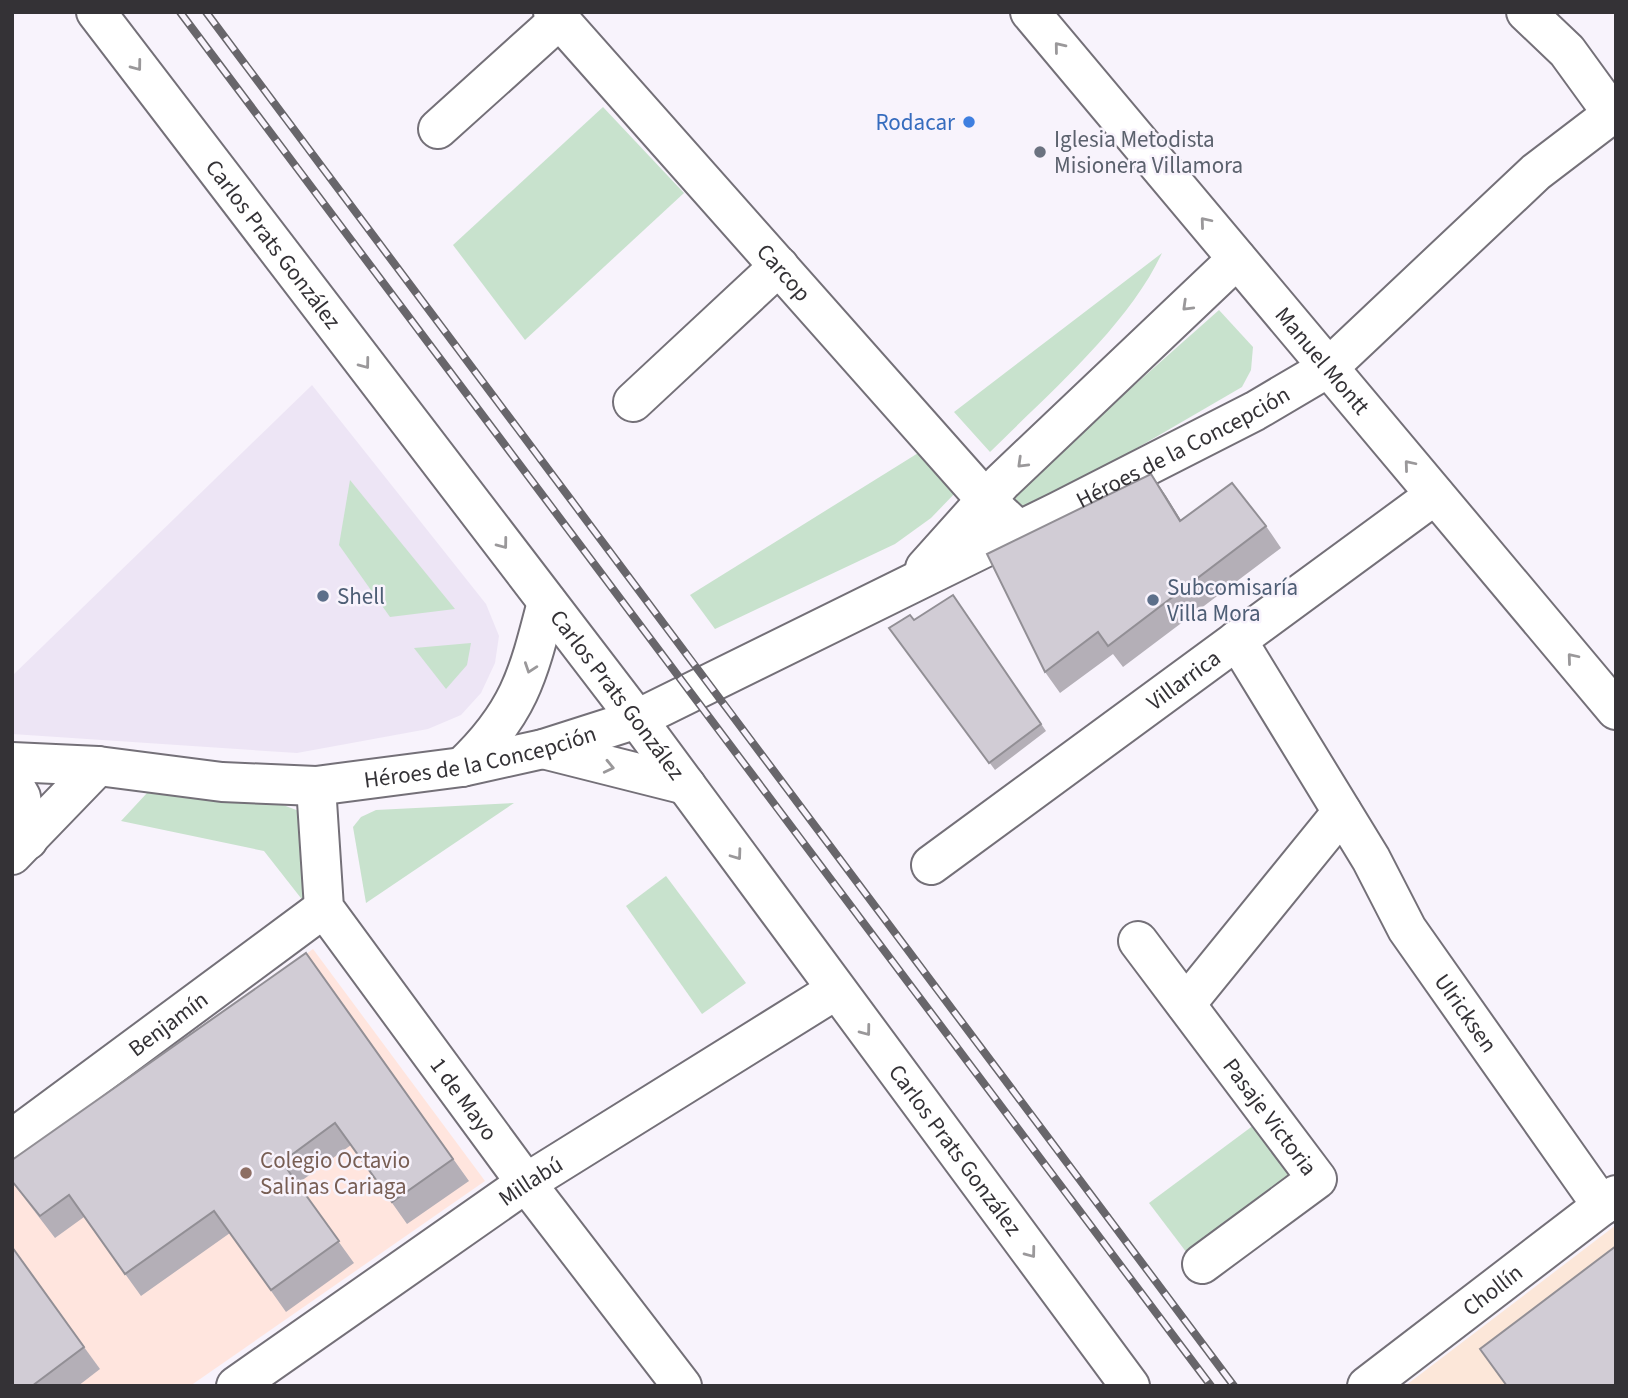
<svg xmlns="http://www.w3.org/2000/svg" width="1628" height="1398" font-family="'Source Sans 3',sans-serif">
	<rect width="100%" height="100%" fill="#f8f3fc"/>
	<!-- built -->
	<polygon fill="#ede5f5" points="312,385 486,604 499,636 495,663 481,693 461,715 428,729 297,753 12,734 12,676"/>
	<!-- industrial -->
	<polygon fill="#fce7d9" points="1616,1225 1616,1386 1405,1386"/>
	<!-- education -->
	<polygon fill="#ffe5de" points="313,949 485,1181 190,1386 12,1386 12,1165"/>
	<!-- green -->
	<g fill="#c8e2cd">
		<polygon points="603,107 684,193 525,340 453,245"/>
		<path d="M1162 253C1128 326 1047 395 990 452L954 412Z"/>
		<polygon points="1219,310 1253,347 1251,370 1242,387 1020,516 1005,500"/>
		<polygon points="923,450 958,490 931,518 895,544 715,629 690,595"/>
		<polygon points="350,480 455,609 390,617 339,545"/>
		<polygon points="471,643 467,665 446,689 414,648"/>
		<polygon points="147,793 283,805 299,811 313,899 304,902 264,851 121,821"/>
		<polygon points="514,803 366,903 353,827 361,817 376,810"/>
		<polygon points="666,876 746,983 702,1014 626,906"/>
		<polygon points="1262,1119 1305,1178 1193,1261 1149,1203"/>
	</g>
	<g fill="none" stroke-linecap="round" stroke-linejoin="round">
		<!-- minor casing -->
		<g stroke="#747078" stroke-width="42">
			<g id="minor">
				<path id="s1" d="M553 12 986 500 1018 530"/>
				<polyline points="1526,12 1567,51 1612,113"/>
				<polyline points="438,129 560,19"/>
				<polyline points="633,402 779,266"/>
				<polyline points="925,568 1002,482 1237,259"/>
				<path id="s2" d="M1237 640 1371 859 1407 929 1602 1206"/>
				<path id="s3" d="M12 762 98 766 222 782 316 786 462 767 543 749 637 719 1059 511 1255 411 1328 368 1536 172 1616 111"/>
				<polyline points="12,781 21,797 28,840"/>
				<path id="s4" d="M316 786 324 908 526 1183 682 1386"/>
				<polyline points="12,855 98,766"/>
				<path id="s5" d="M931 865 1435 495"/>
				<path id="s6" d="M1138 941 1317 1179 1202 1264"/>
				<polyline points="1186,1004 1342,812"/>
				<path id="s7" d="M12 1139 324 908"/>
				<path id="s8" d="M236 1386 526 1183 836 990"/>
				<path id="s9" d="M1367 1386 1616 1195"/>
			</g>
		</g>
		<!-- major casing -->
		<g stroke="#747078" stroke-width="42">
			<g id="major">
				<path id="s10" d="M96 12 637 719 1130 1386"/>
				<path id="s11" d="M1030 12 1616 710"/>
				<polyline points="543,749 686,785"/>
				<path d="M462 767C519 713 528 676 547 602"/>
			</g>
		</g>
		<!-- minor -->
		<use href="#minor" stroke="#fff" stroke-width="38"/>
		<!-- major -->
		<use href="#major" stroke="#fff" stroke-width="38"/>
		<!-- rail casing -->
		<g stroke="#68666b" stroke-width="8">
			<g id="rail">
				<polyline points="180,12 1211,1386"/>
				<polyline points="206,12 1234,1386"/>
			</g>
		</g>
		<!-- rail -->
		<use href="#rail" stroke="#f8f3fc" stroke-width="5" stroke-dasharray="16" stroke-linecap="butt"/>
	</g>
	<!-- wall -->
	<g fill="#b4afb7">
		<polygon points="1151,474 1166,496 1181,520 1266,526 1281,548 1123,667 1113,654 1060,693 1045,672"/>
		<polygon points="953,595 1046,731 995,770 889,628 914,620"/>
		<polygon points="306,953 469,1181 407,1224 351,1145 297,1184 354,1263 286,1312 230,1233 141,1296 84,1217 55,1238 12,1182 12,1160"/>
		<polygon points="84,1347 100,1369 78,1386 12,1386"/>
	</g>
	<!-- shaded-wall -->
	<polygon fill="#928f95" points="1151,474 1166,496 1195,543 1180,521"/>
	<!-- building -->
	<g fill="#d1ccd5" stroke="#928f95" stroke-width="2">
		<polygon points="1151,474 1180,521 1232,483 1266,526 1108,646 1098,632 1045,672 987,554"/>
		<polygon points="953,595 1041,724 989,763 889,628 910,615 914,620"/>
		<polygon points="306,953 453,1159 392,1202 335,1123 282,1162 339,1241 271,1290 214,1211 125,1274 69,1195 40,1216 12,1181 12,1160"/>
		<polygon points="1616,1246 1616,1386 1507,1386 1480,1349"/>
		<polygon points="12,1247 84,1347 32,1386 12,1386"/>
	</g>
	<!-- one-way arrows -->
	<defs><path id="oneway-chevron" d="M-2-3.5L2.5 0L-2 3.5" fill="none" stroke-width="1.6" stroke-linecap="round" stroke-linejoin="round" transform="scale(1.75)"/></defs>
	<g stroke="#9a989a">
		<use href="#oneway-chevron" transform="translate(1059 47) rotate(-129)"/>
		<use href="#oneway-chevron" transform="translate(137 66) rotate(53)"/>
		<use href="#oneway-chevron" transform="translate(1205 222) rotate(-130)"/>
		<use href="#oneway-chevron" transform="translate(1187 306) rotate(136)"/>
		<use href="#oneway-chevron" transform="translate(365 364) rotate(53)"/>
		<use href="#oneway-chevron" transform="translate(1022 463) rotate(136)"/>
		<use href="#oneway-chevron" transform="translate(1409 465) rotate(-130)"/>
		<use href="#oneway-chevron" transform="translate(503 544) rotate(53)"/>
		<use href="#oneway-chevron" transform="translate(1572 658) rotate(-130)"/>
		<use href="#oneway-chevron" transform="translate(530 668) rotate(109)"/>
		<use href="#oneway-chevron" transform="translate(609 767) rotate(13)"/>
		<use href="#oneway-chevron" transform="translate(737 855) rotate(54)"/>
		<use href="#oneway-chevron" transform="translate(866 1031) rotate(53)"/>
		<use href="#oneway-chevron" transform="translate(1031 1253) rotate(53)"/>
	</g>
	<!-- markers -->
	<circle fill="#3f7fe0" stroke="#f8f3fc" stroke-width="2.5" cx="969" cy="122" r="7"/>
	<circle fill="#6b7280" stroke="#f8f3fc" stroke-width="2.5" cx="1040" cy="152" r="7"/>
	<g fill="#5c6f8a" stroke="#f8f3fc" stroke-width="2.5">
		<circle cx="323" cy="596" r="7"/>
		<circle cx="1153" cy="600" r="7"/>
	</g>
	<circle fill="#8d6e63" stroke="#f8f3fc" stroke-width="2.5" cx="246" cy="1173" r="7"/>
	<g text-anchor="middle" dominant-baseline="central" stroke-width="5" stroke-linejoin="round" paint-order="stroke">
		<!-- shop labels -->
		<g font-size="23" fill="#366cbe" stroke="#f8f3fc" text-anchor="end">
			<text x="955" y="122">Rodacar</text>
		</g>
		<!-- worship labels -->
		<g font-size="23" fill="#5b616d" stroke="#f8f3fc" text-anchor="start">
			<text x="1054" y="139">Iglesia Metodista<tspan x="1054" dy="26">Misionera Villamora</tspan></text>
		</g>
		<!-- street labels -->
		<g font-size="23" fill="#343236" stroke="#f8f3fc">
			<text stroke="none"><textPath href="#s10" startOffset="292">Carlos Prats González</textPath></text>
			<text stroke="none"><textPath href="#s1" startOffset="348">Carcop</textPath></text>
			<text stroke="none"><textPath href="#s11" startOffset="455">Manuel Montt</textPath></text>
			<text stroke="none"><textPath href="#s3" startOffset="1244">Héroes de la Concepción</textPath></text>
			<text stroke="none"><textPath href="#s5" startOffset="313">Villarrica</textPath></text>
			<text stroke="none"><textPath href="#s10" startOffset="859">Carlos Prats González</textPath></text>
			<text stroke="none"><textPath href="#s3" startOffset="472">Héroes de la Concepción</textPath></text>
			<text stroke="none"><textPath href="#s2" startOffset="438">Ulricksen</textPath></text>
			<text stroke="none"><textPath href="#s7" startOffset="194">Benjamín</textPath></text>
			<text stroke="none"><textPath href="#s4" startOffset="359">1 de Mayo</textPath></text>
			<text stroke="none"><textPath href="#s6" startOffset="220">Pasaje Victoria</textPath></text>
			<text stroke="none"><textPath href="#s10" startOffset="1426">Carlos Prats González</textPath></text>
			<text stroke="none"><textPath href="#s8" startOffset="359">Millabú</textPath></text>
			<text stroke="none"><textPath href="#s9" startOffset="158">Chollín</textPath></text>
		</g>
		<!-- service labels -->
		<g font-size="23" fill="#4e5e75" stroke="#f8f3fc" text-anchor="start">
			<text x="1167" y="587">Subcomisaría<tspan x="1167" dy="26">Villa Mora</tspan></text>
			<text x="337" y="596">Shell</text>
		</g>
		<!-- education labels -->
		<g font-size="23" fill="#785e54" stroke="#f8f3fc" text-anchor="start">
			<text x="260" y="1160">Colegio Octavio<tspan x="260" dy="26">Salinas Cariaga</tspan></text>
		</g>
	</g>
	<!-- border -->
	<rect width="1628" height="1398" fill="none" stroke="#343236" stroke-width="28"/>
</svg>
